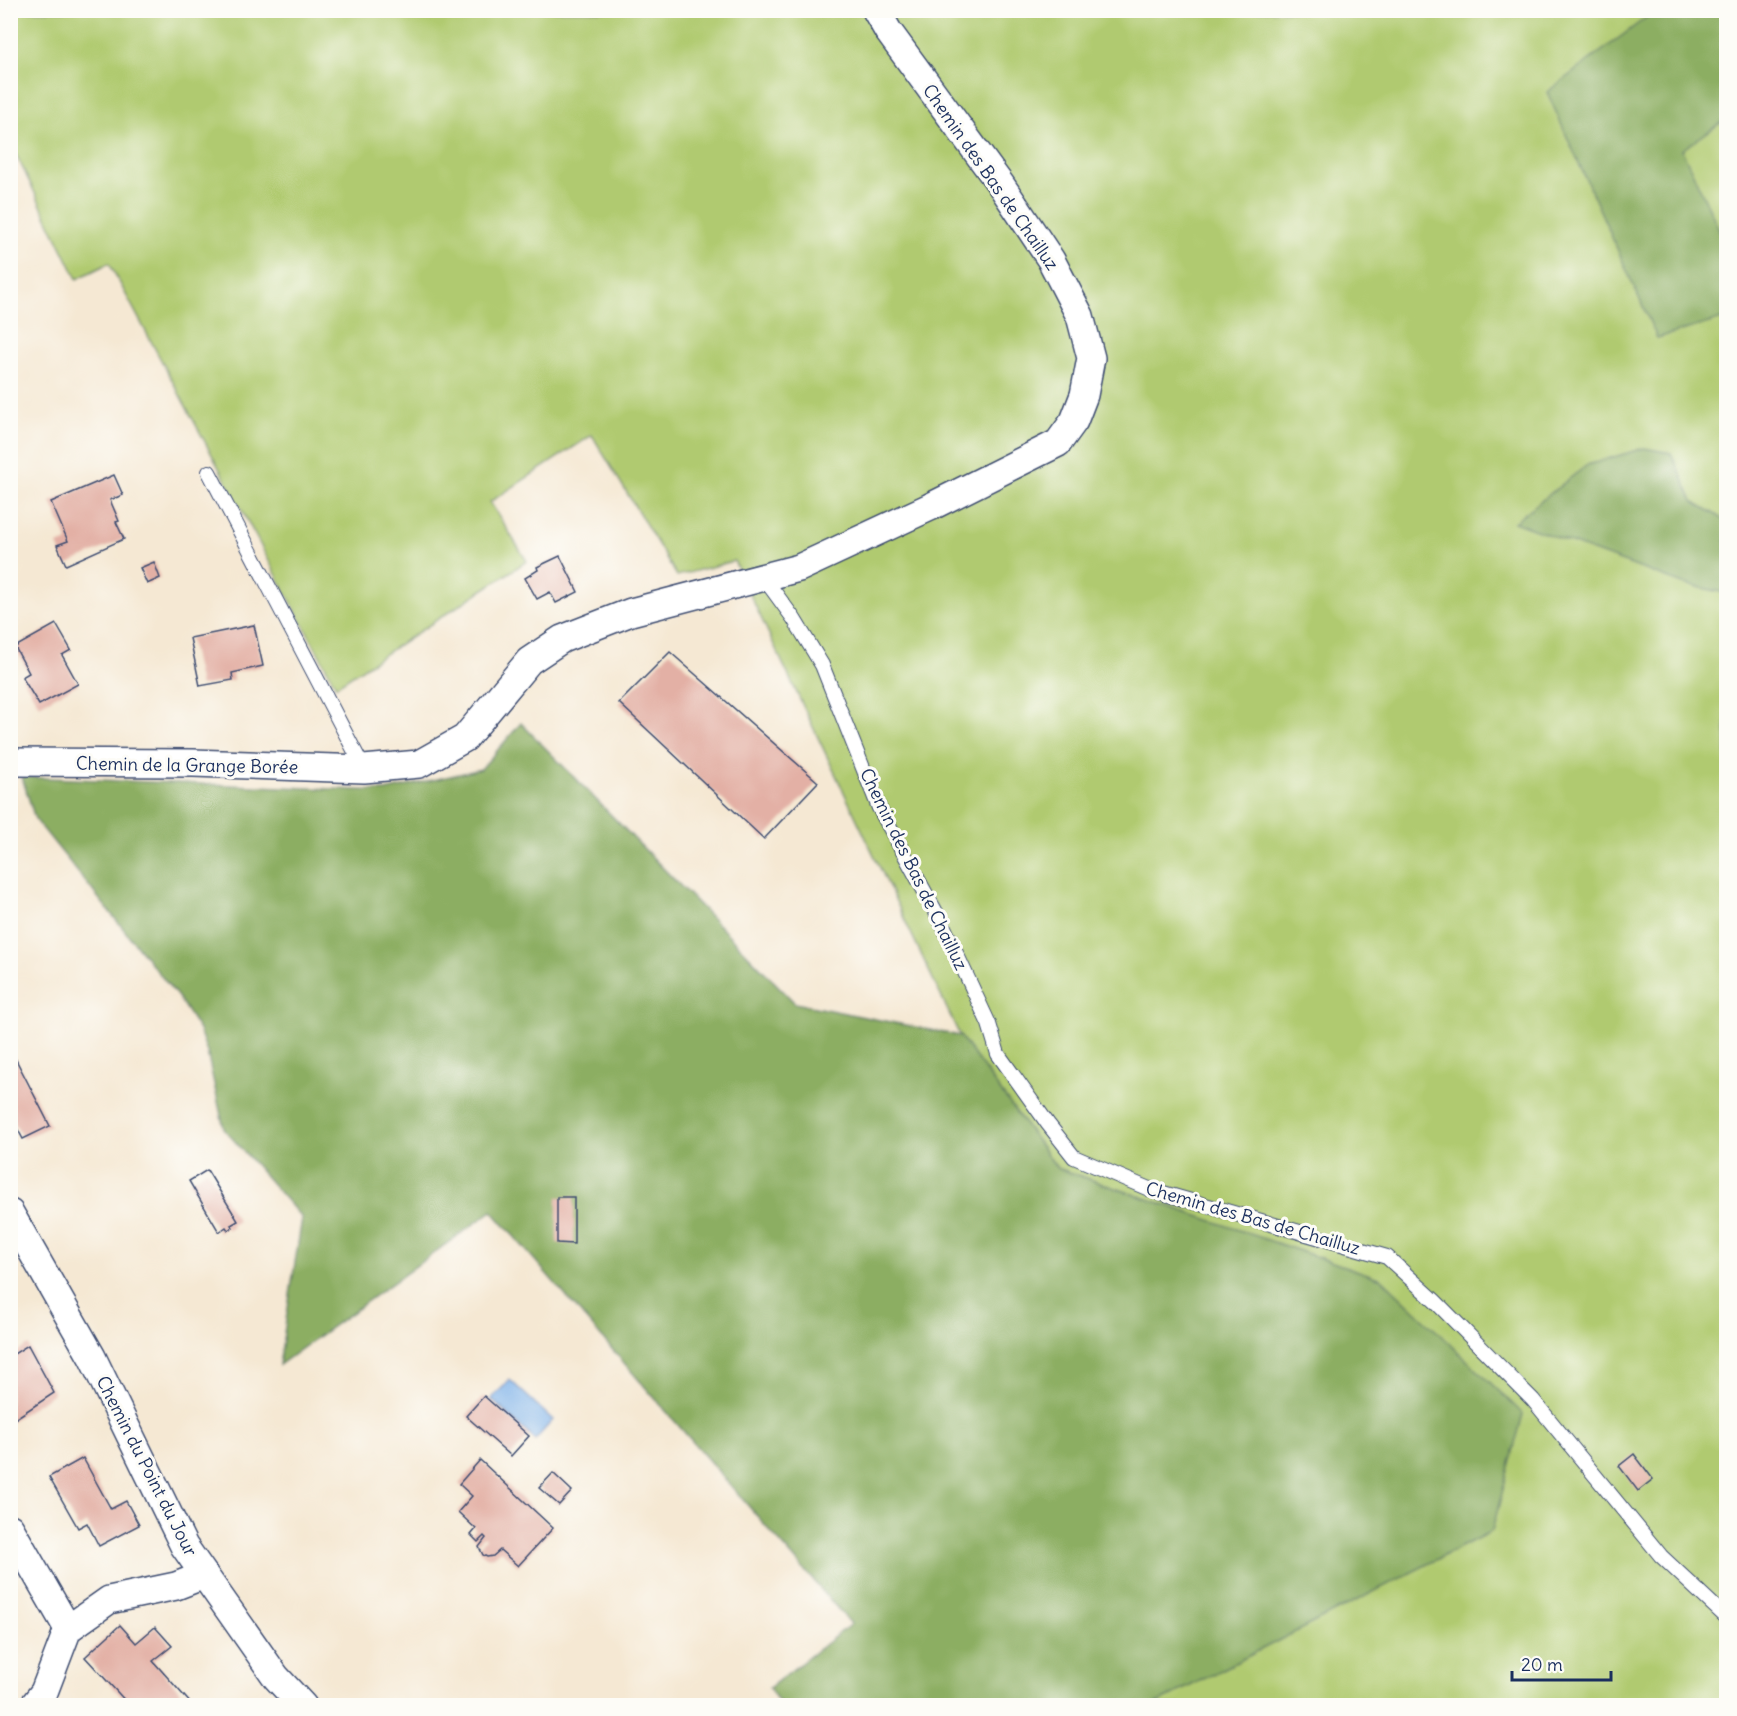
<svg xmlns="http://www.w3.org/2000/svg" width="1737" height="1716" font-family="Delius,sans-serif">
	<rect width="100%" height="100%" fill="#fdfcf7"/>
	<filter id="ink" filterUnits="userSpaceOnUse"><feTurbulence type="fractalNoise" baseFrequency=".0167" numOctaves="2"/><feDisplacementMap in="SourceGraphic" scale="12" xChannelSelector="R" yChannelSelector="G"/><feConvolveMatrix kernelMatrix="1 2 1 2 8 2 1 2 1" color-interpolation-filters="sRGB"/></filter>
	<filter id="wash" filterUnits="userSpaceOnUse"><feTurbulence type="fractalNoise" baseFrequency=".008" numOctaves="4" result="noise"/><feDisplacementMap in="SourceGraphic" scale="24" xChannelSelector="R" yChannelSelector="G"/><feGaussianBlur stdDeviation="1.35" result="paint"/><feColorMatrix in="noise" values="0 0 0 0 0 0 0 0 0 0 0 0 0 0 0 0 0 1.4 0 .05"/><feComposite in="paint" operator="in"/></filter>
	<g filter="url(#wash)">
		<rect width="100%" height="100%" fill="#f5e8d3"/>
		<!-- green -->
		<polygon fill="#b0ca6f" stroke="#667c66" stroke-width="1.5" points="11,11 1726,11 1726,1705 1153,1705 1492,1531 1382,1279 1057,1168 960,1036 734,561 677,576 592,435 490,502 527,561 336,686 109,263 77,279 11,144"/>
		<!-- forest -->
		<g fill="#8cae62" stroke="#546e60" stroke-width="1.5">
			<polygon points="1655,11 1726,11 1726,119 1682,150 1726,244 1726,318 1657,338 1547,92"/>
			<polygon points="1644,448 1671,453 1693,501 1726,521 1726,593 1683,584 1514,522 1587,465"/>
			<polygon points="521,723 795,1003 960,1036 1057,1168 1382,1279 1523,1414 1492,1531 1153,1705 781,1705 769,1688 851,1624 492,1211 279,1365 302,1218 224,1129 207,1052 199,1030 178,997 35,819 22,777 385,791 481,769"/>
		</g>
		<!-- water -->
		<polygon fill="#7bb0e9" stroke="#4b70a4" stroke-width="1.5" points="510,1380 553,1420 535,1440 491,1399"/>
		<g id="blocks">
			<!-- building -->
			<g fill="#e3b0a5">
				<polygon points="114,475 123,495 110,500 119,521 116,522 124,539 66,565 57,545 68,541 51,502"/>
				<polygon points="560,556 578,592 556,603 550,592 537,599 525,578 538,570 537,567"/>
				<polygon points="154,562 160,578 147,584 140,568"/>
				<polygon points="56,624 71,650 62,655 78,684 39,705 22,677 29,673 15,647"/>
				<polygon points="254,625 263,666 232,673 233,680 200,686 190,638"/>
				<polygon points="670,652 818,782 764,839 619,703"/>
				<polygon points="10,1048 50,1126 23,1139 10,1115"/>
				<polygon points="207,1170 238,1221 231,1225 233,1227 228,1230 226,1227 219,1232 189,1181"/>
				<polygon points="557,1197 574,1197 574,1244 557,1243"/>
				<polygon points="28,1345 54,1393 10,1422 10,1347 14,1354"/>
				<polygon points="484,1396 529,1436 511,1456 466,1416"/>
				<polygon points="1634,1454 1653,1479 1638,1491 1619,1466"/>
				<polygon points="83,1458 111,1509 126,1501 139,1525 99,1546 87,1523 78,1528 49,1477"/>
				<polygon points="480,1460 553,1528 518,1566 500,1550 493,1556 487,1557 483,1555 479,1547 486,1538 484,1536 478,1542 471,1535 476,1529 458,1512 472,1496 459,1484"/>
				<polygon points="553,1473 572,1491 559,1505 539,1488"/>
				<polygon points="120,1625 136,1643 155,1627 172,1646 153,1661 193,1706 130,1706 85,1657"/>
			</g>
		</g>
	</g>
	<g filter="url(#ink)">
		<use href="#blocks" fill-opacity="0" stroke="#3c4b70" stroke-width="1.5"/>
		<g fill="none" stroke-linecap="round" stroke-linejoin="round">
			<!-- lane casing -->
			<g stroke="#3c4b70" stroke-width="16">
				<g id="lane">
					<polyline points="209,472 364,769"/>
					<polyline points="764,578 794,619 822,665 879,808 943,925 989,1024 998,1054 1048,1124 1074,1157 1149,1189 1387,1257 1435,1301 1533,1400 1661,1556 1726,1617"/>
				</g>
			</g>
			<!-- street casing -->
			<g stroke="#3c4b70" stroke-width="30">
				<g id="street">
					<polyline points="10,762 193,763 364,769 419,764 465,738 529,661 562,639 631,612 799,568 930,507 1058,443 1074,421 1084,395 1091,358 1080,316 1051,260 1001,185 888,31 876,10"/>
					<polyline points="10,1213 92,1357 184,1546 276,1677 303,1706"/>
					<polyline points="10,1528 68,1629"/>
					<polyline points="33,1706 44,1692 68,1629 109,1600 176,1586 204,1575"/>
				</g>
			</g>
			<!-- lane -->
			<use href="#lane" stroke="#fff" stroke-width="14"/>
			<!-- street -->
			<use href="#street" stroke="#fff" stroke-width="27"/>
		</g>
	</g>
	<g text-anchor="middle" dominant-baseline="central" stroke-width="6" stroke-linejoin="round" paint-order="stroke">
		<!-- street labels -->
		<g font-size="18" fill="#1b2f5e" stroke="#fdfcf7">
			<text transform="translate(991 177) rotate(55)">Chemin des Bas de Chailluz</text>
			<text transform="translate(187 765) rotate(1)">Chemin de la Grange Borée</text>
			<text transform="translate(914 869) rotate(64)">Chemin des Bas de Chailluz</text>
			<text transform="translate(1253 1218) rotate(16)">Chemin des Bas de Chailluz</text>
			<text transform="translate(147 1466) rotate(63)">Chemin du Point du Jour</text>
		</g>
	</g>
	<!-- margin -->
	<rect width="1737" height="1716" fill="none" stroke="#fdfcf7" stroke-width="36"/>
	<!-- scale -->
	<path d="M1512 1671v9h99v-9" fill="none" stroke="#1b2f5e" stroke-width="3"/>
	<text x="1521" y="1671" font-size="18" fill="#1b2f5e" stroke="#fdfcf7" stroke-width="4.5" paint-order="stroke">20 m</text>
</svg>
